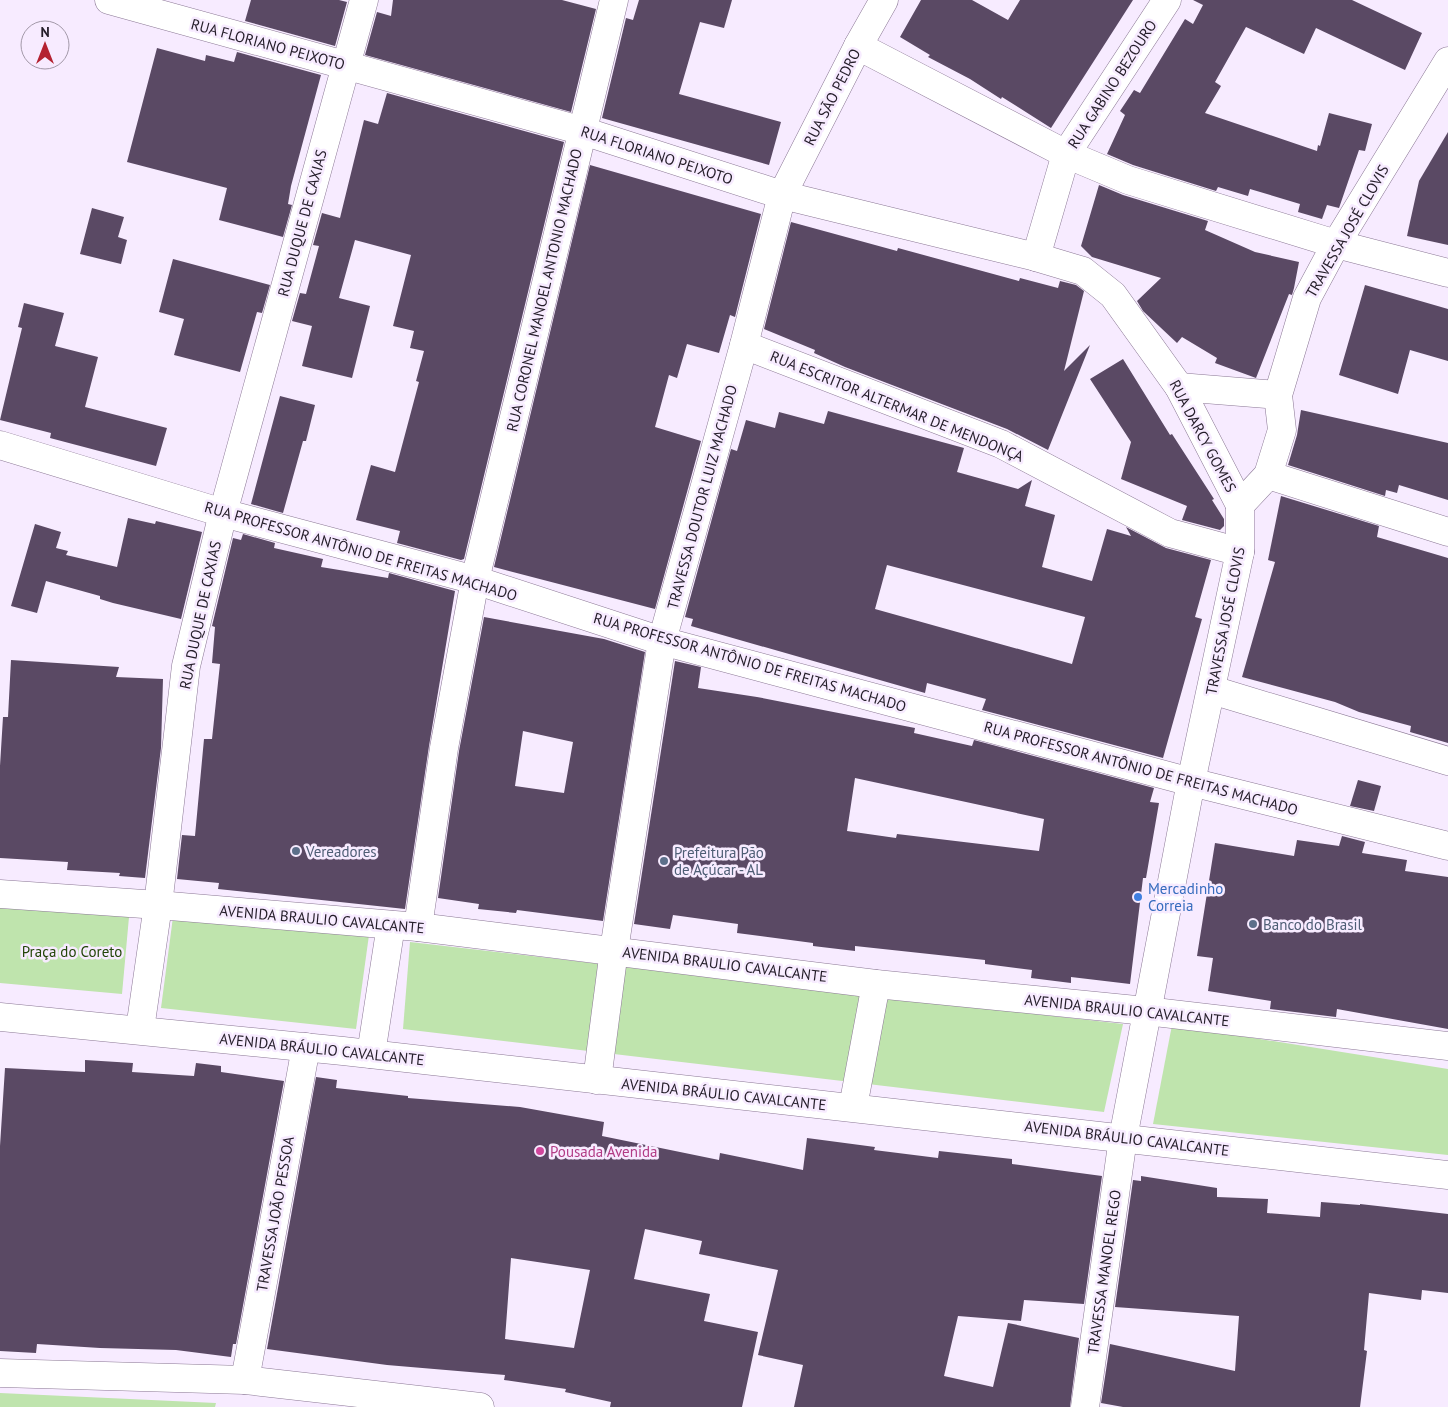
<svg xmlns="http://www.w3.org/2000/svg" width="1448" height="1407" font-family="'PT Sans',sans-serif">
	<rect width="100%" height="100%" fill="#f7ebff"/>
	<!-- green -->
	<g fill="#bfe4ad">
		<polygon points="0,905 129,917 122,994 0,983"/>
		<polygon points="173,917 369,935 356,1029 161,1008"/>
		<polygon points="410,942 1123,1024 1104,1112 403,1029"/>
		<polygon points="1172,1025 1448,1069 1448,1155 1153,1124"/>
		<polygon points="0,1393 216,1403 215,1407 0,1407"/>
	</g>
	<!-- building -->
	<g fill="#5a4964" fill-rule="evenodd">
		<polygon points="251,0 339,0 347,2 335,46 245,21"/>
		<polygon points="393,0 562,0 596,9 571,112 365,55 377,12 391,16"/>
		<polygon points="639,0 732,0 724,28 700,22 679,94 781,122 769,165 602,118 626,18 633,20"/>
		<polygon points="921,0 972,0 1008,20 1020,0 1133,0 1051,128 1002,97 1001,99 970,79 928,57 930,55 900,37"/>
		<polygon points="1193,0 1352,0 1422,33 1405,70 1316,28 1304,54 1246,27 1215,82 1221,86 1205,113 1317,151 1318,145 1320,146 1329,113 1372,124 1365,151 1359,150 1339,208 1327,205 1322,219 1298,212 1300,204 1250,189 1248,196 1218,187 1216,191 1133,165 1107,154 1125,115 1120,111 1134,90 1140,93 1185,19 1193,24 1203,5"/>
		<polygon points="157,48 205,61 206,55 234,62 237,52 321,75 291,186 288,204 292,205 283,237 219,220 227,188 127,162"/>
		<polygon points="387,93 564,142 464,559 461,560 397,543 400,531 356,520 371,465 395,472 419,382 416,381 424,351 410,348 414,331 393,326 411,255 355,240 339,298 370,306 352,378 302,366 312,326 292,321 300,293 306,294 319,246 313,245 322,213 340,218 364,120 378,124"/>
		<polygon points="1448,132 1448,245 1407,236 1419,181"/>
		<polygon points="590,165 761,214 735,317 730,315 719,353 687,344 677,378 669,375 655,427 701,441 655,609 494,567"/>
		<polygon points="1099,185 1123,195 1208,221 1205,230 1255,252 1299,262 1294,288 1292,295 1289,294 1256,378 1215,363 1217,358 1182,337 1177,343 1143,311 1137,301 1161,278 1092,257 1081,246"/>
		<polygon points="92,208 124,217 118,237 127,240 121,264 80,254"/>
		<polygon points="791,222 897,251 898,248 1019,281 1020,278 1058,288 1060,281 1076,285 1084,291 1064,371 1090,345 1048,450 1007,429 845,367 814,353 815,350 764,329"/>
		<polygon points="173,259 270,285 262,313 257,312 240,372 174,355 184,319 159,312"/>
		<polygon points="1365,285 1448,309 1448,361 1410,350 1398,394 1339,375"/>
		<polygon points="24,303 64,313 55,346 98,357 85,407 167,428 156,466 50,438 51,433 0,420 22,328 18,327"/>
		<polygon points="1123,359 1170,435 1172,434 1214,499 1212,500 1224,519 1224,526 1220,530 1182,520 1187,506 1121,479 1131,442 1090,379"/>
		<polygon points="280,396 315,405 306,441 303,441 283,513 251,504"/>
		<polygon points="1301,410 1448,443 1448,500 1399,485 1397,493 1386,490 1385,496 1288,465 1297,435"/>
		<path d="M828 411 964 448 957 472 1018 489 1032 480 1025 506 1055 515 1042 567 1092 581 1107 529 1131 536 1126 527 1166 548 1211 560 1195 617 1202 619 1163 758 982 710 986 699 927 683 925 693 691 626 693 619 685 617 731 449 737 451 746 420 775 428 779 412 824 424ZM887 565 1085 617 1072 664 875 609Z"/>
		<polygon points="1281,496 1379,526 1377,537 1448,558 1448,743 1410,732 1411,726 1359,712 1335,702 1242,677 1275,562 1268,560"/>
		<polygon points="128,518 155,524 156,521 202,532 181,619 113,603 100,599 100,596 46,581 37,613 11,606 35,524 61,532 56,548 68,551 66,555 117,567"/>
		<polygon points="243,534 275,543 274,548 323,559 321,567 388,578 389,573 455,591 429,746 405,909 218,889 219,883 177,879 182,835 195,836 204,739 212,739 220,664 212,663 215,627 212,626 233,538 241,540"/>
		<path d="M484 617 604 639 645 652 603 921 517 910 516 913 478 909 479 904 438 898 459 751ZM523 731 573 742 564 793 515 786Z"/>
		<polygon points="11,660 119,667 116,677 163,679 161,748 145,878 119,876 120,873 67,870 68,862 0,858 0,766 3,717 8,717"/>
		<path d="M675 661 701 667 698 688 757 697 915 728 914 733 972 746 974 740 1154 788 1150 802 1159 803 1146 878H1143L1130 984 1071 977V983L1031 978 1032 970 985 964V960L855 946V951L813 946V943L737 933 738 924 673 915 670 929 634 924ZM855 778 1044 819 1039 851 897 834 896 838 847 831Z"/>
		<polygon points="1358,780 1381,786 1374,811 1350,806"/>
		<polygon points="1342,836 1365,842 1362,853 1407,860 1405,871 1448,877 1448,1029 1337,1009 1336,1017 1270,1009 1271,1001 1208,991 1213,958 1197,956 1215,843 1294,856 1297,840 1339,846"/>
		<polygon points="85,1060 133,1063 132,1072 194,1076 196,1063 221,1066 221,1072 284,1081 236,1344 233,1344 231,1357 176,1350 100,1348 37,1344 36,1353 0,1351 0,1146 5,1068 85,1072"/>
		<path d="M316 1077 337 1080 336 1088 408 1096V1098L520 1107 604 1122 602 1136 719 1160 720 1153 803 1170 807 1138 875 1147 874 1150 938 1158 939 1151 1012 1159V1164L1102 1176 1084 1304 1024 1300 1021 1321 958 1316 944 1376 993 1387 1008 1323 1079 1338 1070 1407H794L803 1365 758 1355 778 1270 699 1254 702 1241 645 1229 634 1279 710 1294 704 1321 758 1332 742 1407H610L611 1402 565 1392 566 1389 504 1380 505 1375 387 1365 267 1349ZM511 1258 590 1270 574 1348 505 1339Z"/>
		<polygon points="1141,1176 1217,1188 1217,1197 1268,1199 1267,1213 1320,1217 1321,1202 1360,1205 1360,1204 1448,1214 1448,1293 1422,1290 1421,1300 1369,1293 1364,1350 1367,1351 1360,1407 1123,1407 1101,1403 1110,1344 1235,1371 1239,1316 1115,1307 1133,1180 1141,1181"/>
	</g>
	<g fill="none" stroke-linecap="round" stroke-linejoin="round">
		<!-- street casing -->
		<g stroke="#8b7895" stroke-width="29">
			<g id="street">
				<polyline points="109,0 583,131 782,195 1036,257 1083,271 1113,295 1179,387 1240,505"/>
				<polyline points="858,46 1066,154 1128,180 1336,244 1448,273"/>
				<polyline points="1036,257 1066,154 1167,0"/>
				<polyline points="744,345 1001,444 1170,533 1240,552"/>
				<polyline points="1179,387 1278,395"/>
				<polyline points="0,445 223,513 475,580 662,641 1191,782 1448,846"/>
				<polyline points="1268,475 1448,532"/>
				<polyline points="1212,690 1448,761"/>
				<polyline points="140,1029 158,905 186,666 223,513 364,0"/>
				<polyline points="597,1080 614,950 662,641 744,345 782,195 858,46 884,0"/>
				<polyline points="0,1373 245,1380 480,1407"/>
				<polyline points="245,1380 306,1047"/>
				<polyline points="1085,1407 1123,1138 1191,782 1240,552 1240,505 1268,475 1282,430 1278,395 1307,298 1336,244 1448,61"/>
			</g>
		</g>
		<!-- secondary casing -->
		<g stroke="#8b7895" stroke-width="29">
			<g id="secondary">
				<polyline points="0,894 158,905 418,927 876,984 1146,1011 1448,1046"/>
				<polyline points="418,927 444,748 475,580 614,0"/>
				<polyline points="0,1017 343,1051 1448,1175"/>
				<polyline points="371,1054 391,925"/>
				<polyline points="853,1107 876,984"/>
			</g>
		</g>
		<!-- street -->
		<use href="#street" stroke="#fff" stroke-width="28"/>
		<!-- secondary -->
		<use href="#secondary" stroke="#fff" stroke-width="28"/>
	</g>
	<!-- markers -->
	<g fill="#5c6f8a" stroke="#f7ebff" stroke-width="2">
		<circle cx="296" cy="851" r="5"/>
		<circle cx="664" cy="861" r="5"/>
		<circle cx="1253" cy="924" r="5"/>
	</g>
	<circle fill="#3f7fe0" stroke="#f7ebff" stroke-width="2" cx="1138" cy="897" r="5"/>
	<circle fill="#d1479c" stroke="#f7ebff" stroke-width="2" cx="540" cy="1151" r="5"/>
	<g text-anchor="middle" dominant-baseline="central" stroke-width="5" stroke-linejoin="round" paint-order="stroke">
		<!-- street labels -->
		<g font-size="15" fill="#241d29" stroke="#f7ebff">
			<text transform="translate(268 44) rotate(15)">RUA FLORIANO PEIXOTO</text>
			<text transform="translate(1112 84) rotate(-57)">RUA GABINO BEZOURO</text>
			<text transform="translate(832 97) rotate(-63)">RUA SÃO PEDRO</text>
			<text transform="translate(657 155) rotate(18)">RUA FLORIANO PEIXOTO</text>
			<text transform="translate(302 223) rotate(-75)">RUA DUQUE DE CAXIAS</text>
			<text transform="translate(1347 231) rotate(-60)">TRAVESSA JOSÉ CLOVIS</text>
			<text transform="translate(544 290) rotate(-77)">RUA CORONEL MANOEL ANTONIO MACHADO</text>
			<text transform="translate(897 406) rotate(22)">RUA ESCRITOR ALTERMAR DE MENDONÇA</text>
			<text transform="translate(1203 436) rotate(62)">RUA DARCY GOMES</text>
			<text transform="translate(702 497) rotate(-75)">TRAVESSA DOUTOR LUIZ MACHADO</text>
			<text transform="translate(361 551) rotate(16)">RUA PROFESSOR ANTÔNIO DE FREITAS MACHADO</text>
			<text transform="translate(200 615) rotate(-78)">RUA DUQUE DE CAXIAS</text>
			<text transform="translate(1225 621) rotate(-79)">TRAVESSA JOSÉ CLOVIS</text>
			<text transform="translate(750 662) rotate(16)">RUA PROFESSOR ANTÔNIO DE FREITAS MACHADO</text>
			<text transform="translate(1141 768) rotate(15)">RUA PROFESSOR ANTÔNIO DE FREITAS MACHADO</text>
			<text transform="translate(322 919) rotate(5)">AVENIDA BRAULIO CAVALCANTE</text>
			<text transform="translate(725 964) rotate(7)">AVENIDA BRAULIO CAVALCANTE</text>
			<text transform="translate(1127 1010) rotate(6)">AVENIDA BRAULIO CAVALCANTE</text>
			<text transform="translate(322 1049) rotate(6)">AVENIDA BRÁULIO CAVALCANTE</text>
			<text transform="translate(724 1094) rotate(6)">AVENIDA BRÁULIO CAVALCANTE</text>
			<text transform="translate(1127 1138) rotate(7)">AVENIDA BRÁULIO CAVALCANTE</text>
			<text transform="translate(275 1214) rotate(-80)">TRAVESSA JOÃO PESSOA</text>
			<text transform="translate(1104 1272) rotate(-82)">TRAVESSA MANOEL REGO</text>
		</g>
		<!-- service labels -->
		<g font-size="15" fill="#4e5e75" stroke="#f7ebff" text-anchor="start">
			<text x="306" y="851">Vereadores</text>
			<text x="674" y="852">Prefeitura Pão<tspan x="674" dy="17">de Açúcar - AL</tspan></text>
			<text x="1263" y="924">Banco do Brasil</text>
		</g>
		<!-- shop labels -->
		<g font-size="15" fill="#366cbe" stroke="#f7ebff" text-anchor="start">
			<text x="1148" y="888">Mercadinho<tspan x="1148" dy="17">Correia</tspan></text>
		</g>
		<!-- park labels -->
		<g font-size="15" fill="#224508" stroke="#f7ebff">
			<text x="72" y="951">Praça do Coreto</text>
		</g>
		<!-- hotel labels -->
		<g font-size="15" fill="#b23c85" stroke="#f7ebff" text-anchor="start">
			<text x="550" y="1151">Pousada Avenida</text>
		</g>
	</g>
	<!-- north arrow -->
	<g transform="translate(45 45)"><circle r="24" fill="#f7ebff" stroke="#a399a9"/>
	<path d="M0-4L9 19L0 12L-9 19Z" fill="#b42231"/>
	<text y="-8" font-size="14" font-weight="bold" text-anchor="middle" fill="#241d29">N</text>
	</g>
</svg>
